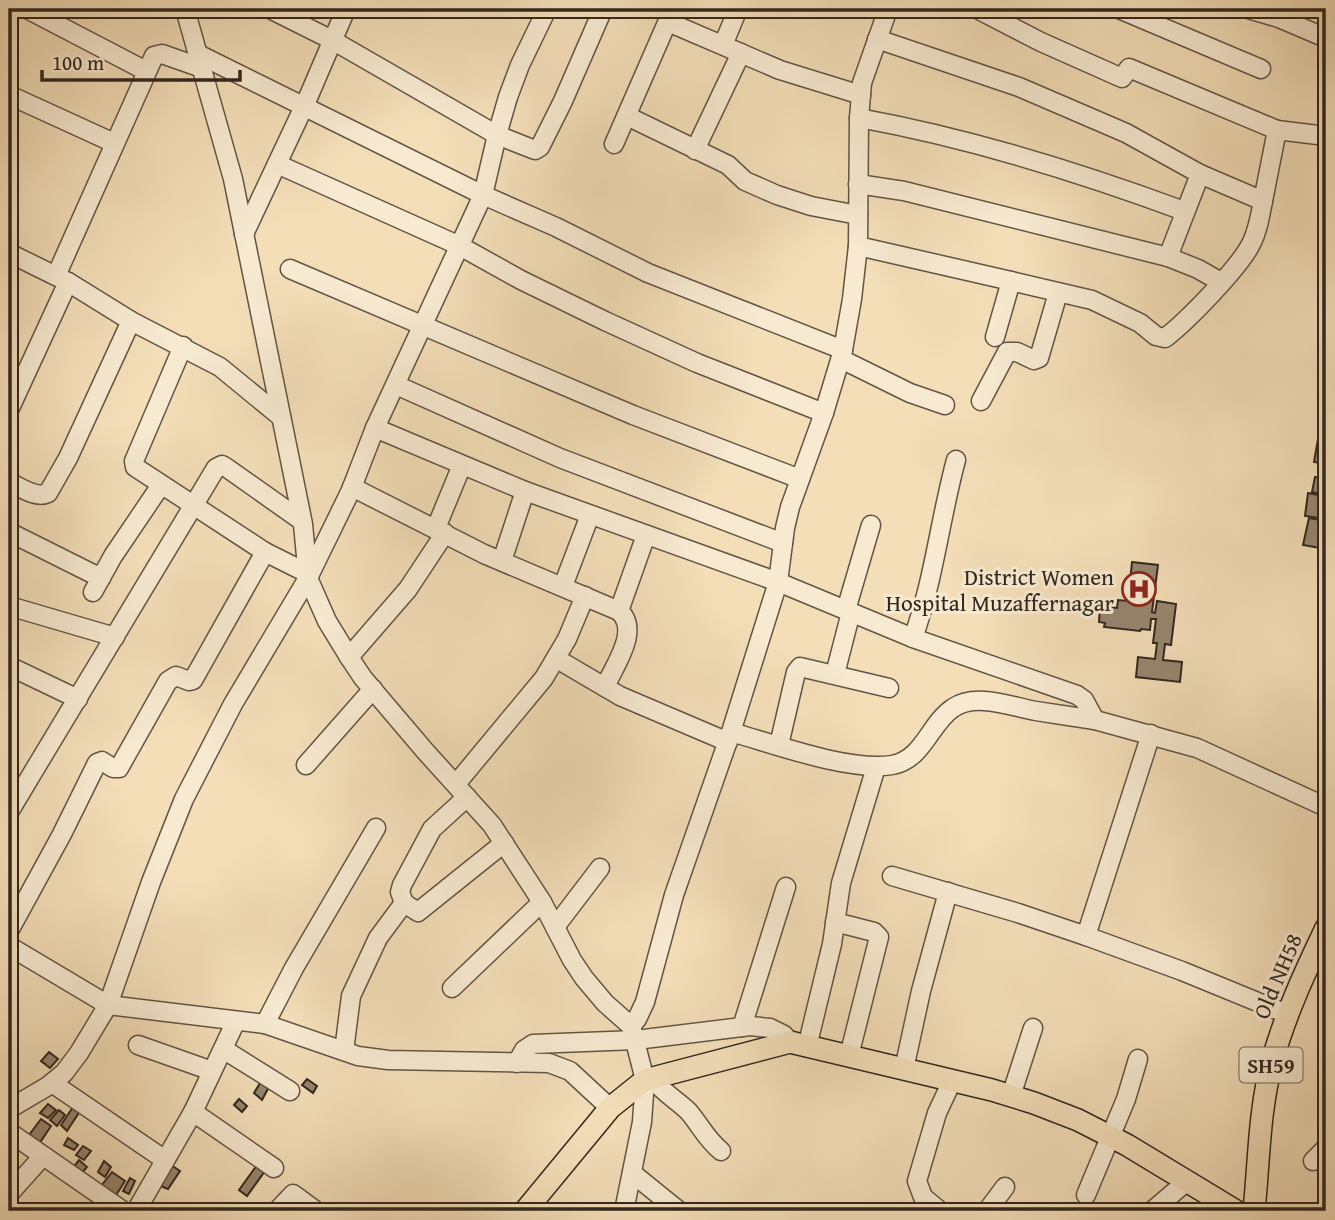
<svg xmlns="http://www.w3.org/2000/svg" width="1335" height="1220" font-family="'Gentium Book Plus',serif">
	<rect width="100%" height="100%" fill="#f3deb8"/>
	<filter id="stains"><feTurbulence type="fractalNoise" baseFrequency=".00286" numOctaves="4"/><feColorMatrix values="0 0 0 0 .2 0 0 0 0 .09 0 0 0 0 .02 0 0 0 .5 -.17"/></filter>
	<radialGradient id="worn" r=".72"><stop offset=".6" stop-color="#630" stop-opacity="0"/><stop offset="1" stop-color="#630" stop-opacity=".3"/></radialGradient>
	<!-- building -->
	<g fill="#96866f" stroke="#31271f" stroke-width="2">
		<polygon points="1318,439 1326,440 1326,464 1314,462"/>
		<polygon points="1315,477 1326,479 1326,495 1312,492"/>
		<polygon points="1308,493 1324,496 1322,504 1326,505 1326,519 1305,516"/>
		<polygon points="1309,518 1326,521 1326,549 1303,545"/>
		<polygon points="1132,562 1158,565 1152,612 1155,613 1157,601 1176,604 1171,645 1165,644 1163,660 1182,662 1180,682 1136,677 1138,657 1155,659 1157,643 1153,643 1156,619 1151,619 1150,630 1141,629 1140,631 1104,627 1105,623 1099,622 1100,606 1117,608 1118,600 1128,601"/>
		<polygon points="49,1052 58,1059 50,1068 41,1061"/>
		<polygon points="307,1079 317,1086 313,1093 302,1085"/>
		<polygon points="262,1080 270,1085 262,1100 254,1093"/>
		<polygon points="239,1099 247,1106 242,1112 234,1105"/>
		<polygon points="48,1104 56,1110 48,1118 40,1113"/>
		<polygon points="75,1104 82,1108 67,1131 61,1125"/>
		<polygon points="59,1110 65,1115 57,1126 50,1120"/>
		<polygon points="41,1119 51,1126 37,1147 26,1139"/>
		<polygon points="68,1138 78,1145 74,1150 64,1145"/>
		<polygon points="83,1146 91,1151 84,1160 76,1155"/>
		<polygon points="79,1160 87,1167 80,1175 72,1169"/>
		<polygon points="104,1161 111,1167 105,1177 98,1172"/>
		<polygon points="168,1163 180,1171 168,1189 153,1183"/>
		<polygon points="257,1165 265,1171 247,1196 239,1190"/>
		<polygon points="112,1172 125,1181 111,1203 98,1190"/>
		<polygon points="130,1178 135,1181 129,1194 123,1191"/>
	</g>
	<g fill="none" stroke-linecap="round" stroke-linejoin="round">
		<!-- minor casing -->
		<g stroke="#625545" stroke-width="21">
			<g id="minor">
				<polyline points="27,9 146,71"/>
				<polyline points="185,9 233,179 303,524 308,578 327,621 349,657 363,678 425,751 492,825 542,902 572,960 584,978 605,1003 631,1026 645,1080 642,1122 624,1211"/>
				<polyline points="270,9 332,40 497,135 535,150 540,147 563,101 603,9"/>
				<polyline points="977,9 1041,42 1122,78 1129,68 1277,130"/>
				<polyline points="1119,9 1261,69"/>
				<polyline points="1248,9 1279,18 1326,38"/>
				<polyline points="668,22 780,70 861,95"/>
				<polyline points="877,39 1019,87 1126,133 1200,174"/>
				<polyline points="723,45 738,9"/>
				<polyline points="198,54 483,195 556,227 648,273 843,350"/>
				<polyline points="9,95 114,143"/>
				<polyline points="627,116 728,165 745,181 777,195 811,206 858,215"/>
				<path d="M859 118C969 138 1079 172 1184 211"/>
				<polyline points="614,144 673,9"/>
				<polyline points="695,150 741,53"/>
				<polyline points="277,164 460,246 521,280 605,321 697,363 824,413"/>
				<polyline points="858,184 904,191 1168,257 1198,269 1221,282"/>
				<polyline points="244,234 307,100 346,9"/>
				<polyline points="858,246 1011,281"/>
				<polyline points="9,253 68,282 131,321 220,367 281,417"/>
				<polyline points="1168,257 1200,174 1263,201 1277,130 1326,136"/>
				<polyline points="290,269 633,415 800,479"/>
				<polyline points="56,276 154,56 162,54 202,68"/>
				<path d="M995 337 1011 281 1092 300 1140 323 1156 336 1165 338C1186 322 1239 268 1251 244 1258 231 1260 216 1263 201"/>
				<polyline points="183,346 134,461 135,467 265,552 307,573"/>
				<polyline points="841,359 910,393 945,405"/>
				<polyline points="396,385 560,458 783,543"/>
				<polyline points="981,401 1007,352 1017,352 1034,360 1039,358 1058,293"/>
				<polyline points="10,408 68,282"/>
				<polyline points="375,428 525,491 778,582 913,638 1077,695 1084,700 1095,720 1197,748 1326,807"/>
				<path d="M9 482C20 487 36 499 48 493L68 458 131 321"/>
				<polyline points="352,487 484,554 619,611 646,535"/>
				<polyline points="436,528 462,465"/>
				<polyline points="9,532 101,578"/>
				<polyline points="502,561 525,491"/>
				<polyline points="563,586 590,515"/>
				<polyline points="93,592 113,556 161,485"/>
				<polyline points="9,606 115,637"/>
				<polyline points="846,610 871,525"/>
				<path d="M913 638C934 580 940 519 956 460"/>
				<polyline points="349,657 408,589 445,533"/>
				<polyline points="557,659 620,696 728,742"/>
				<polyline points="9,666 78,699"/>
				<polyline points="835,674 851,612"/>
				<path d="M605 687C614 666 641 630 619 611"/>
				<polyline points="731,732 778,582 785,528 790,507 824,413 843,350 852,299 858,246 859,118 862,83 888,9"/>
				<polyline points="779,745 796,672 800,667 889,688"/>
				<polyline points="306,765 373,689"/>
				<polyline points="456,784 544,678 567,639 585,596"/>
				<polyline points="9,812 216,468 222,465 227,468 302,521"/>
				<polyline points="892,876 1018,913 1086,936 1151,734"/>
				<polyline points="404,903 418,912 504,843"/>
				<polyline points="835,922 874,932 879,937 849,1056"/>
				<polyline points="555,927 600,868"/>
				<polyline points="9,931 62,834 97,763 102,761 113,768 119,768 168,681 176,676 189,681 193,680 265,552"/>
				<polyline points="1086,936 1182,971 1287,1014"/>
				<polyline points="9,946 108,1005 265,1024 358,1056 388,1060 549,1063 570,1071 610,1108"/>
				<polyline points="452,988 542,902"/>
				<polyline points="265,1024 294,968 376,828"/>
				<path d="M631 1026 637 1019 645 1002 674 895 731 732C774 744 850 772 892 765 923 760 930 723 953 708 976 692 1012 707 1036 711 1056 714 1075 717 1095 720"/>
				<polyline points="742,1027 786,887"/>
				<polyline points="138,1045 212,1071"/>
				<polyline points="807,1047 832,944 841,883 876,767"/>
				<polyline points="223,1049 290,1091"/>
				<polyline points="344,1051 351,996 378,938 404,903 400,892 402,885 432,829 467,797"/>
				<polyline points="517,1063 524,1050 533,1044 636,1040 750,1026 770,1028 784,1035 790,1042"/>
				<polyline points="904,1069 921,991 948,892"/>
				<path d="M652 1078C663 1093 677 1100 689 1112 700 1125 707 1140 721 1151"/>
				<polyline points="52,1083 165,1160"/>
				<polyline points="1011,1096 1033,1028"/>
				<polyline points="9,1109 48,1086 64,1073 79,1053 108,1005 151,882 184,799 233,704 308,578 351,490 375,428 483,195 497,135 508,97 520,65 547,9"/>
				<polyline points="193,1112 274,1168"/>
				<polyline points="9,1132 123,1211"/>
				<polyline points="1313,1161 1326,1148"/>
				<polyline points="632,1173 679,1211"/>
				<polyline points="9,1194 43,1156"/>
				<polyline points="1086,1195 1126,1099 1138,1059"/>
				<polyline points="136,1211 193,1112 236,1021"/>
				<polyline points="277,1211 293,1194 316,1211"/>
				<polyline points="940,1211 923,1197 917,1181 937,1113 952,1081"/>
				<polyline points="987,1211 1005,1187"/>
				<polyline points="1152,1211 1186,1182"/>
			</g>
		</g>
		<!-- major casing -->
		<g stroke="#31271f" stroke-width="24">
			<g id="major">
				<polyline points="525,1211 610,1108 645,1080 790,1042 992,1090 1034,1103 1078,1120 1127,1145 1236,1211"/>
				<path d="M1254 1211C1259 1162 1259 1110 1272 1062 1285 1015 1305 972 1326 928"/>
			</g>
		</g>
		<!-- minor -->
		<use href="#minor" stroke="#f7ead1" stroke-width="18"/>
		<!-- major -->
		<use href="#major" stroke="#f3deb8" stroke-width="21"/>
	</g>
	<!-- icons -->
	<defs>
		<g id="hospital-ring" transform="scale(1.75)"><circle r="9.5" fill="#f7ead1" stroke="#8f2418" stroke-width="1.5"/><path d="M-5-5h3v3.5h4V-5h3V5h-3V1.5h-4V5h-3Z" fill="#8f2418"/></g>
	</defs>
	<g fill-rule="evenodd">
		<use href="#hospital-ring" x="1139" y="589"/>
	</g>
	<g text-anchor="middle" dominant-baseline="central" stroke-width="6" stroke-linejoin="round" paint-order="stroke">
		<!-- shield labels -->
		<rect fill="#f7ead1" stroke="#6c6254" stroke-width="2" x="1239.5" y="1047.5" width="63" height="35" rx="5"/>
		<g font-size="21" font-weight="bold" fill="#31271f">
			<text x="1271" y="1065">SH59</text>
		</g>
		<!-- poi labels -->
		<g font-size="23" fill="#31271f" stroke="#f7ead1" text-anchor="end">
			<text x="1114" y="576">District Women<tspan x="1114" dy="26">Hospital Muzaffernagar</tspan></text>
		</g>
		<!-- street labels -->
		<g font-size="23" fill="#31271f" stroke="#f7ead1">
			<text transform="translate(1277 976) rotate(-67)">Old NH58</text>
		</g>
	</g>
	<!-- margin -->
	<rect width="1335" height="1220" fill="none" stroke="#f3deb8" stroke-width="35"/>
	<rect x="10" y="10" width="1314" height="1199" fill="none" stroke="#31271f" stroke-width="3.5"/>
	<rect x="18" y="18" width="1300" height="1185" fill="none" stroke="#31271f" stroke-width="2"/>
	<!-- scale -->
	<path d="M42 70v10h198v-10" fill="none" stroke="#31271f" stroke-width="3.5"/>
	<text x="52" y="70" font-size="21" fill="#31271f" stroke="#f7ead1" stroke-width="5" paint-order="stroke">100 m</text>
	<rect width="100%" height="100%" filter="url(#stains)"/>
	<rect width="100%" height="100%" fill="url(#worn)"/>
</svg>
